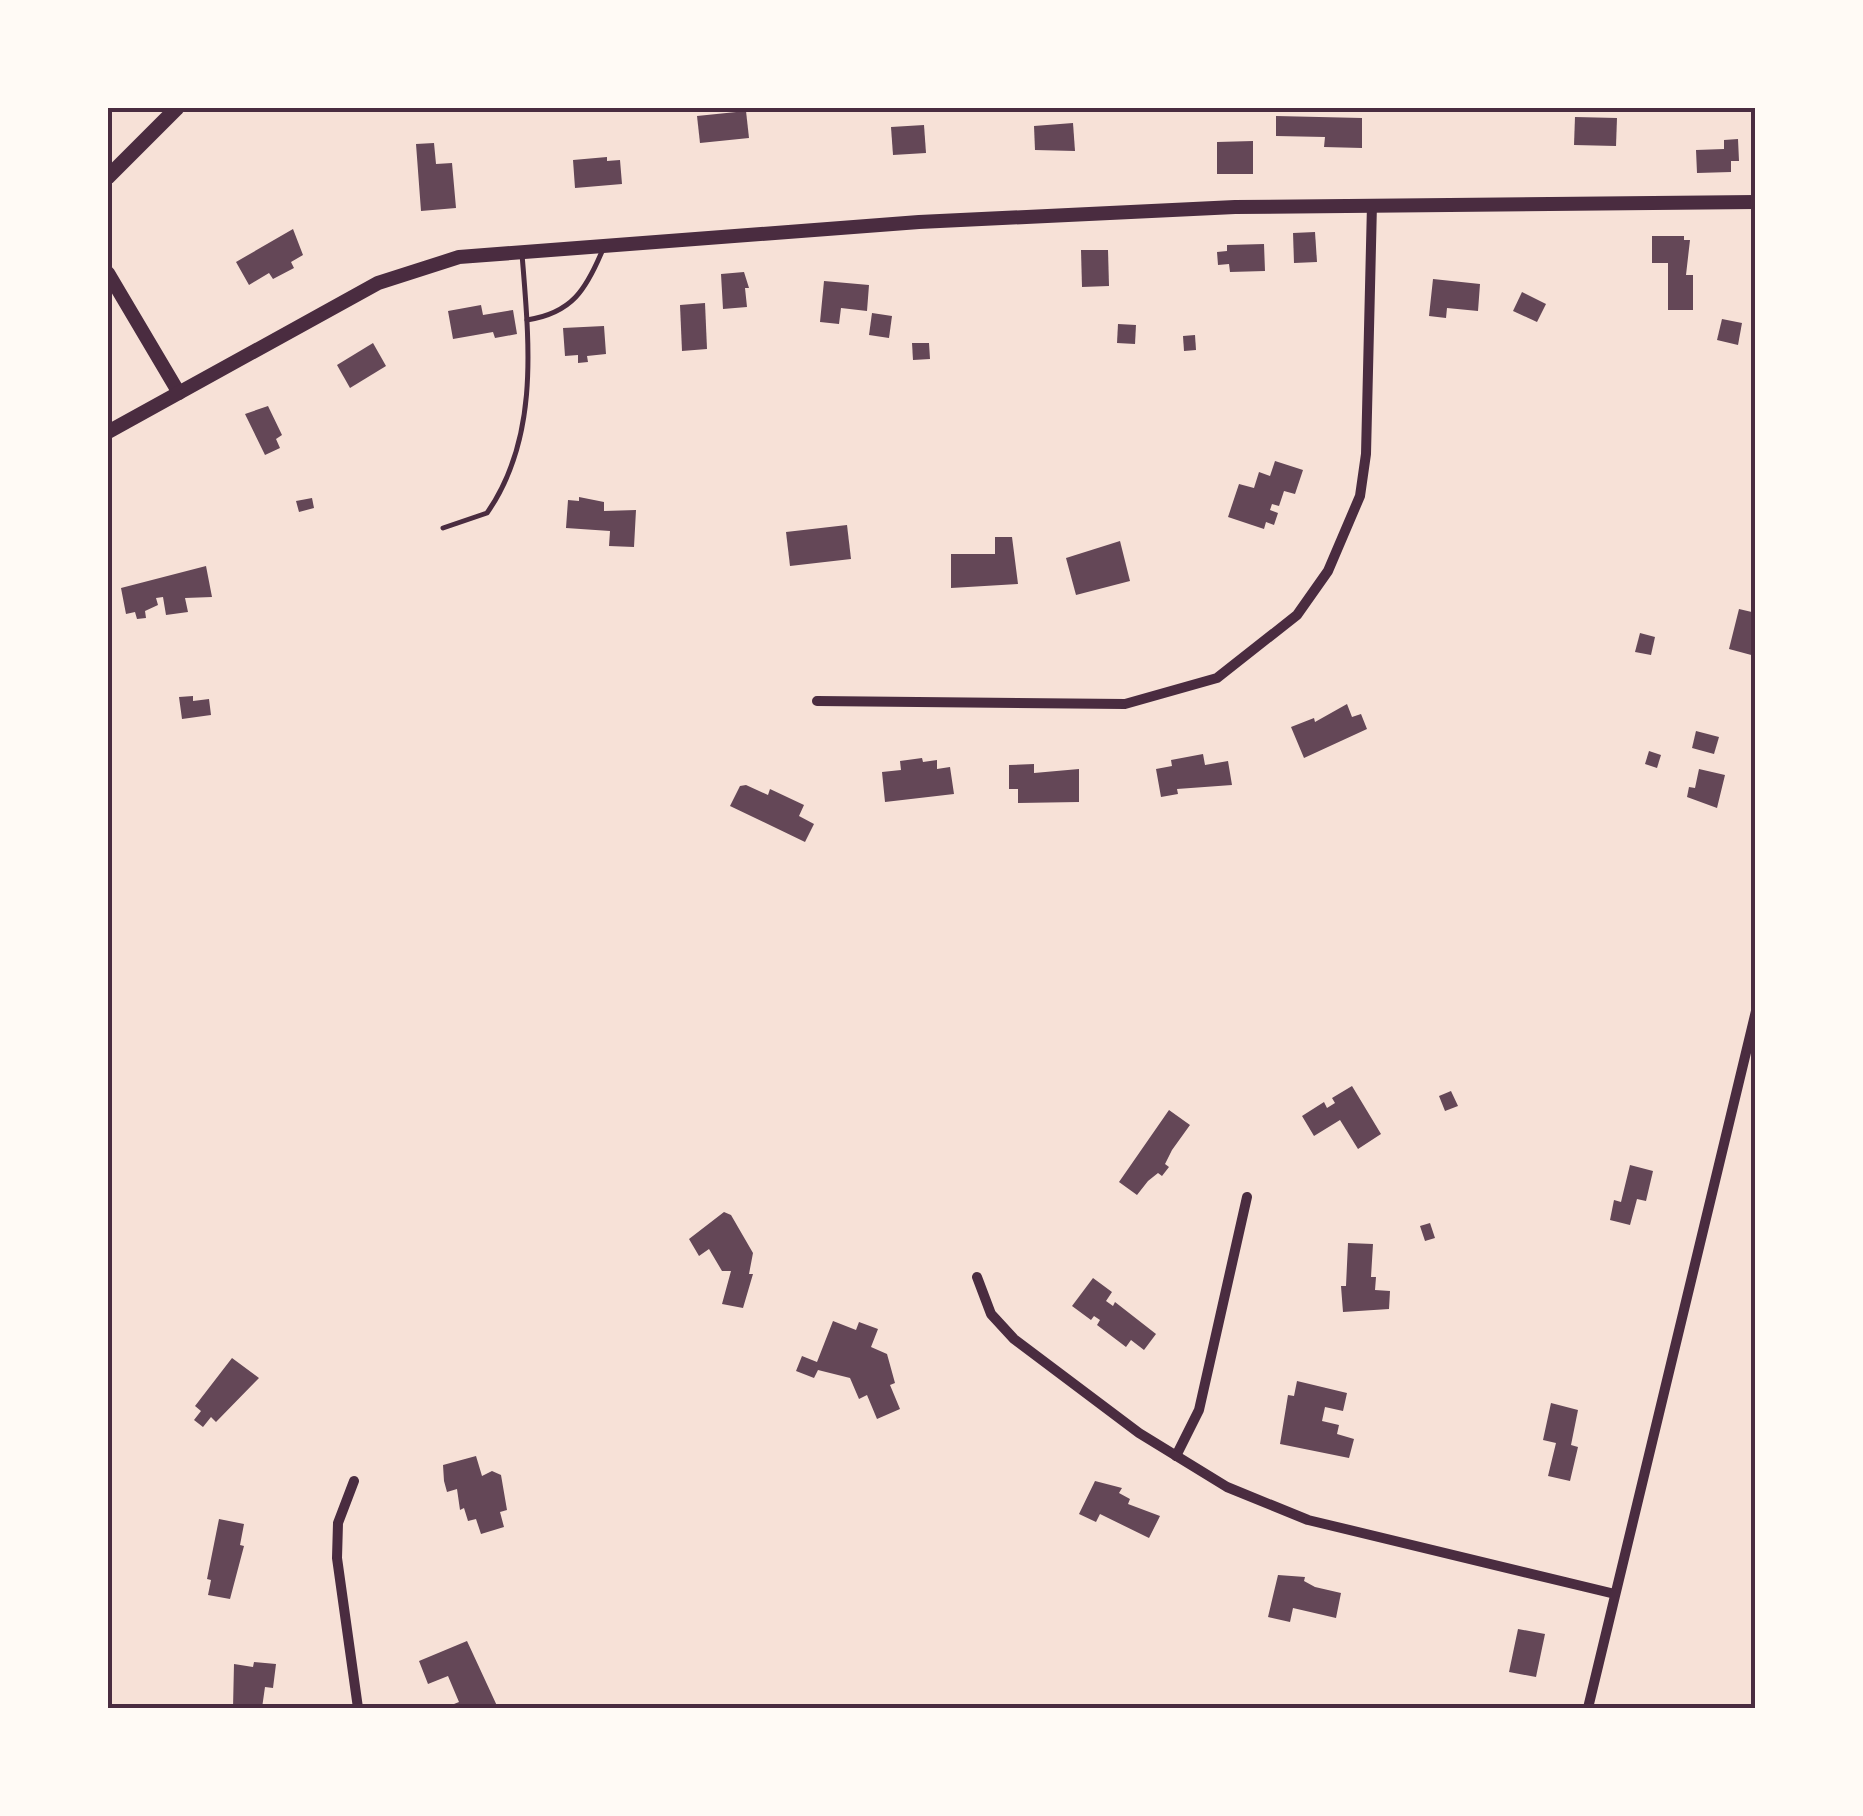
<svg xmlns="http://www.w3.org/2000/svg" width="1863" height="1816" font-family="'Public Sans',sans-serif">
	<rect width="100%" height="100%" fill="#f7e1d7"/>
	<!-- building -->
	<g fill="#644757">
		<polygon points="746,111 749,138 700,143 697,116"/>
		<polygon points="1276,116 1362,118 1362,148 1324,147 1325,137 1276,136"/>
		<polygon points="1575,117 1617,118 1616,146 1574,145"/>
		<polygon points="1073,123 1075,151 1035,150 1034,126"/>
		<polygon points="924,125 926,153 893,155 891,127"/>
		<polygon points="1738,139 1739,161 1731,161 1731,172 1697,173 1696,150 1724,149 1724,140"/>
		<polygon points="1253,141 1253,174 1217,174 1217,142"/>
		<polygon points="434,143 436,164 452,163 456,208 421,211 416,144"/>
		<polygon points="607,157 607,161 620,160 622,184 575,188 573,160"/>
		<polygon points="293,229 303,255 291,262 294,268 273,279 269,273 249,285 236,262"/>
		<polygon points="1315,232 1317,262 1294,263 1293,233"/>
		<polygon points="1652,236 1684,236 1684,240 1690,240 1686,275 1693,275 1693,310 1668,310 1668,263 1652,263"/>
		<polygon points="1264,244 1265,271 1230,272 1229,264 1218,265 1217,252 1227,251 1227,245"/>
		<polygon points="1081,250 1108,250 1109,286 1082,287"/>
		<polygon points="744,272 749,288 745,288 747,307 723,309 721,274"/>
		<polygon points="1433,279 1480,284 1478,311 1447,308 1446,318 1429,316"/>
		<polygon points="824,281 869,285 867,311 841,308 839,324 820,322"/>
		<polygon points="1522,292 1546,304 1537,322 1513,311"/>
		<polygon points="705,303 707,349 682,351 680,305"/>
		<polygon points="481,305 483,315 513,310 517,334 495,338 493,332 453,339 448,311"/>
		<polygon points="872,313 892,316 889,338 869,335"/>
		<polygon points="1722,319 1742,323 1738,345 1717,340"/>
		<polygon points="1118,324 1136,325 1135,344 1117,343"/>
		<polygon points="604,326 606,354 587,356 588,362 578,363 578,355 565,356 563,328"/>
		<polygon points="1195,335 1196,350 1184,351 1183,336"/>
		<polygon points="373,343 386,366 350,388 337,365"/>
		<polygon points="912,343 929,343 930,359 913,360"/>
		<polygon points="268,406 282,435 276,439 280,448 265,455 245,414"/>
		<polygon points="1275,461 1303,470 1295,494 1284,491 1279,506 1272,504 1270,510 1278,513 1274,525 1266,522 1264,529 1228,517 1239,484 1254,488 1259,472 1270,476"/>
		<polygon points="579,497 604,502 604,511 636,510 634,547 609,546 610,531 566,528 568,500 579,501"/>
		<polygon points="312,498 314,508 299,512 296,501"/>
		<polygon points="847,525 851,559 790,566 786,532"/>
		<polygon points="995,537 1012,537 1018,584 951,588 951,554 995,554"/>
		<polygon points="1120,541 1130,581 1076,595 1066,558"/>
		<polygon points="206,566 212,597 185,598 188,612 166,615 163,597 156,598 158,605 145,611 146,618 137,619 135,612 126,614 121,588"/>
		<polygon points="1739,609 1756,613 1755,656 1729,649"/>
		<polygon points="1640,633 1655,637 1651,655 1635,652"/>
		<polygon points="193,696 193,701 209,699 211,715 182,719 179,697"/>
		<polygon points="1347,704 1352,717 1361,714 1367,729 1304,758 1291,727 1314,718 1315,722"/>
		<polygon points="1696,731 1719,737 1714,754 1692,748"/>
		<polygon points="1649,751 1661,755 1657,768 1645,764"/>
		<polygon points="1203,754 1205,765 1228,761 1232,785 1177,789 1178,794 1161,797 1156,769 1172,766 1171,760"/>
		<polygon points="922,758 923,762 937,760 937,769 950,767 954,794 885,802 882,772 901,770 900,761"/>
		<polygon points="1034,764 1034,773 1079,769 1079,802 1018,803 1018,789 1009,789 1009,765"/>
		<polygon points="1699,769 1725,775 1717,808 1687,797 1689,787 1695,788"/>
		<polygon points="746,785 768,795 770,789 804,805 799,816 814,824 805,842 730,806 740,786"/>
		<polygon points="1352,1086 1381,1134 1358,1149 1340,1120 1314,1136 1302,1116 1324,1102 1327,1108 1335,1103 1332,1098"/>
		<polygon points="1451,1091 1458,1106 1445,1111 1439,1096"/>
		<polygon points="1169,1110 1190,1125 1172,1150 1165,1164 1169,1167 1162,1176 1158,1173 1148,1181 1137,1195 1119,1182"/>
		<polygon points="1630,1165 1653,1171 1646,1201 1637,1199 1630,1225 1610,1220 1614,1200 1621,1202"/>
		<polygon points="724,1212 731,1215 753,1253 749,1274 753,1274 743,1308 722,1304 731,1271 722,1271 709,1249 699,1256 689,1239"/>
		<polygon points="1430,1223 1435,1238 1425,1241 1420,1226"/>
		<polygon points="1348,1243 1373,1244 1371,1277 1376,1277 1375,1290 1390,1291 1389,1309 1343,1312 1341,1286 1346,1286"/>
		<polygon points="1093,1278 1112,1292 1106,1301 1113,1306 1115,1302 1156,1334 1144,1350 1131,1340 1126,1347 1097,1325 1100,1320 1094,1316 1091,1320 1072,1306"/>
		<polygon points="833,1321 856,1330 859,1322 878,1329 871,1347 887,1354 895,1383 890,1385 900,1409 877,1419 867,1395 859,1399 850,1378 818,1370 814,1378 796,1371 802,1356 817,1362"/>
		<polygon points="232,1358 259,1378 216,1422 211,1417 203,1427 194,1420 201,1411 195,1406"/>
		<polygon points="1297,1381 1347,1393 1343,1411 1325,1407 1322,1421 1339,1425 1337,1434 1354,1439 1349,1458 1280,1444 1288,1395 1294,1396"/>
		<polygon points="1551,1403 1578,1410 1571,1445 1578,1447 1570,1481 1548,1476 1556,1443 1543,1440"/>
		<polygon points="476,1456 482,1476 492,1471 501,1475 507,1510 500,1512 504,1527 481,1534 476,1519 468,1521 464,1508 460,1510 457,1489 447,1492 444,1481 443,1465"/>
		<polygon points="1095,1481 1122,1488 1119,1493 1130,1499 1128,1504 1160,1516 1149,1538 1100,1514 1096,1522 1079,1514"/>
		<polygon points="219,1519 244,1524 240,1545 244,1546 230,1599 208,1595 211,1580 207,1579"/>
		<polygon points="1278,1575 1305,1577 1304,1581 1315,1587 1341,1593 1336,1618 1293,1608 1290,1622 1268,1617"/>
		<polygon points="1518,1629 1545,1634 1536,1677 1509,1672"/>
		<polygon points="467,1641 498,1708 444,1708 459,1702 448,1676 428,1684 419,1661"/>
		<polygon points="254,1662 276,1664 273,1688 265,1687 262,1708 233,1708 234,1664 253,1667"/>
	</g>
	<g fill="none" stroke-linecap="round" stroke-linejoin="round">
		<!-- service -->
		<g stroke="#4a2c40" stroke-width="5">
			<path d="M527 320C572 313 586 290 603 249"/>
			<path d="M443 528 487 513C540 437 529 342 522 254"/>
		</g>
		<!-- minor -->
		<g stroke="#4a2c40" stroke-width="10">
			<polyline points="817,701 1125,704 1217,678 1297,615 1328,571 1360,496 1366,454 1372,204"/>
			<polyline points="977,1277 991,1314 1014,1339 1139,1433 1227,1487 1308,1520 1615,1594"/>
			<polyline points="1176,1456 1199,1410 1247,1197"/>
			<polyline points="354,1481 338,1523 337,1558 358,1708"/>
			<polyline points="1588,1708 1756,1011"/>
		</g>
		<!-- tertiary -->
		<g stroke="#4a2c40" stroke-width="14">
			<polyline points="108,273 179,393"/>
			<polyline points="108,432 378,283 459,257 919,222 1235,207 1756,202"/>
		</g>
		<!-- secondary -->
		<polyline stroke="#4a2c40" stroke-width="15" points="108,177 177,108"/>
	</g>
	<!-- border -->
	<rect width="1863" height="1816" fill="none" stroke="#fffaf5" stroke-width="220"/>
	<rect x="110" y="110" width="1643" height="1596" fill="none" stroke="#4a2c40" stroke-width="4"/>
</svg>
